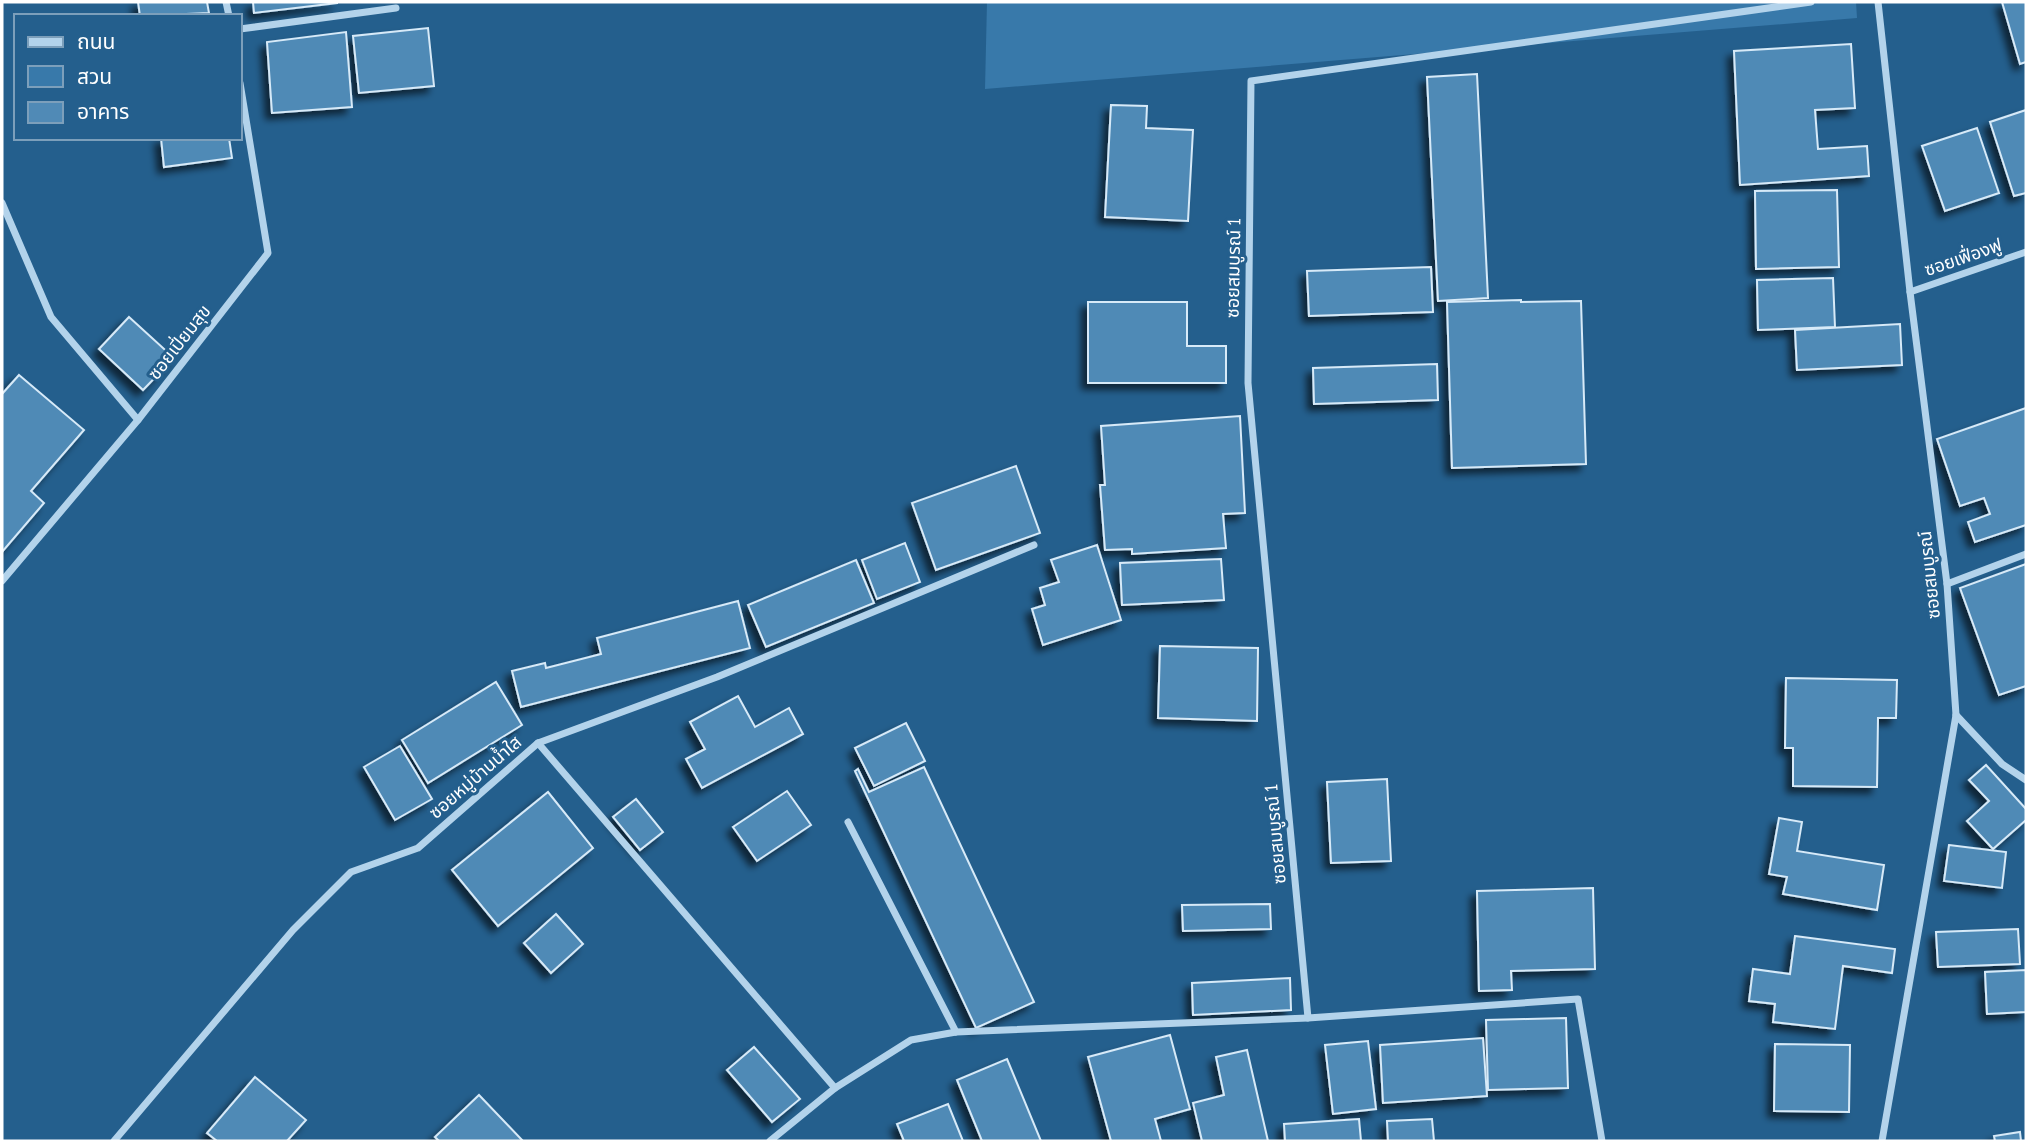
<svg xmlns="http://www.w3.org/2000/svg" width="2028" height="1143" font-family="'PT Sans Narrow','Noto Sans Thai',sans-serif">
	<defs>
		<filter id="shadow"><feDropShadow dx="-6" dy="6" stdDeviation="3.5" flood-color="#0009"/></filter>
	</defs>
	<rect width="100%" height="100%" fill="#245f8d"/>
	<!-- green -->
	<polygon fill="#3879aa" points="987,2 1856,2 1857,18 985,89"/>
	<!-- building -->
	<g fill="#508ab6" stroke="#d7eaf8" stroke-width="2" filter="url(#shadow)">
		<polygon points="138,2 207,2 209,13 140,16"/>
		<polygon points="253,2 337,2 337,3 254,13"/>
		<polygon points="2002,2 2026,2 2026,62 2020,64"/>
		<polygon points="428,28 434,86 359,93 353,36"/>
		<polygon points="346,32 352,107 272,113 267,42"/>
		<polygon points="1851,44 1855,108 1815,110 1818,149 1867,146 1869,176 1740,185 1734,51"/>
		<polygon points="1477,74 1488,298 1438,301 1427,77"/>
		<polygon points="1111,105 1147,106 1146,128 1193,130 1188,221 1105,217"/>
		<polygon points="2026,110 2026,193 2014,196 1990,122"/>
		<polygon points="1977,128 1999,193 1945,211 1922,146"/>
		<polygon points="161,138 229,138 232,158 164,167"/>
		<polygon points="1837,190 1839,267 1756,269 1755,191"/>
		<polygon points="1431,267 1433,312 1309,316 1307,271"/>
		<polygon points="1833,278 1835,327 1758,330 1757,280"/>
		<polygon points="1521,300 1521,302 1581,301 1586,464 1452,468 1447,302"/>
		<polygon points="1088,302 1187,302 1187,346 1226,346 1226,383 1088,383"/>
		<polygon points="129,317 174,358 143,390 99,349"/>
		<polygon points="1900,324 1902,365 1797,370 1795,330"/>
		<polygon points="1437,364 1438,400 1314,404 1313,368"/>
		<polygon points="19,375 84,430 31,491 44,503 2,552 2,394"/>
		<polygon points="2026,408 2026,525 1975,542 1968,522 1990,514 1984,498 1960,506 1937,439"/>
		<polygon points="1240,416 1245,513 1223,514 1226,548 1132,554 1132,549 1105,550 1100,485 1105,485 1101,426"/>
		<polygon points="1016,466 1040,533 936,570 912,503"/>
		<polygon points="905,543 920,582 877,599 862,560"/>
		<polygon points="1097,545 1121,620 1043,645 1032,609 1045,605 1040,588 1059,582 1051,560"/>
		<polygon points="1221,559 1224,600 1122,605 1120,563"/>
		<polygon points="856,560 874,603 766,647 748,605"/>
		<polygon points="2026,564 2026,686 1999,695 1960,588"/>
		<polygon points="738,601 750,648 521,707 512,671 545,663 546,668 601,654 597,638"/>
		<polygon points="1160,646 1258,648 1257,721 1158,718"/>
		<polygon points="1786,678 1897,680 1896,718 1878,718 1877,787 1793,786 1793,748 1785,748"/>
		<polygon points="496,682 522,725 428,783 402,740"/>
		<polygon points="738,696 755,727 789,708 803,734 702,788 686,759 705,749 690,722"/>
		<polygon points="906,723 925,761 874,786 855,748"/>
		<polygon points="400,746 432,799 395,820 364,767"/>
		<polygon points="1986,765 2026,809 2026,820 1993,849 1967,821 1989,801 1969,780"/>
		<polygon points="924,767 1034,1002 976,1028 855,771 858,769 869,792"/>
		<polygon points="1387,779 1391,861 1331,863 1327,782"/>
		<polygon points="787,791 811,825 757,861 733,827"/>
		<polygon points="548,792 593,848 498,926 452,870"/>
		<polygon points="636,799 663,832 640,850 613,817"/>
		<polygon points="1779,818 1802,822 1797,851 1884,865 1877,910 1783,894 1787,877 1769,874"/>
		<polygon points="1949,845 2006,852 2002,888 1944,881"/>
		<polygon points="1593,888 1595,969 1511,971 1512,990 1479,991 1477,891"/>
		<polygon points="1270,904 1271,929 1183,931 1182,905"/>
		<polygon points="556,914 583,944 551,973 524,943"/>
		<polygon points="2018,929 2020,964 1938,967 1936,932"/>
		<polygon points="1795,936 1895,949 1892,973 1843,966 1835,1029 1773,1022 1775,1004 1749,1001 1753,969 1790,974"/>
		<polygon points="2026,970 2026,1012 1987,1014 1985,972"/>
		<polygon points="1290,978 1291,1010 1193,1015 1192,983"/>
		<polygon points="1566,1018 1568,1088 1488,1090 1486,1020"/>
		<polygon points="1170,1035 1190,1109 1155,1119 1161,1141 1111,1141 1088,1057"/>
		<polygon points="1483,1038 1487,1096 1383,1103 1380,1045"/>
		<polygon points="1368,1041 1376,1109 1333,1114 1325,1045"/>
		<polygon points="1775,1044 1850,1045 1849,1112 1774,1111"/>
		<polygon points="754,1047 800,1099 772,1122 727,1070"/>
		<polygon points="1247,1050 1268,1141 1202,1141 1193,1103 1224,1095 1216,1057"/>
		<polygon points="1007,1059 1041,1141 982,1141 957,1080"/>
		<polygon points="255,1077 306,1120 287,1141 217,1141 207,1133"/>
		<polygon points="479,1095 523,1141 439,1141 435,1137"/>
		<polygon points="948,1104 963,1141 904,1141 897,1124"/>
		<polygon points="1359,1119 1361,1141 1285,1141 1284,1124"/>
		<polygon points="1432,1119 1434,1141 1388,1141 1387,1121"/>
		<polygon points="2020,1132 2021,1141 1995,1141 1994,1136"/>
	</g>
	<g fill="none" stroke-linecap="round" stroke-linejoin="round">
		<!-- minor -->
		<g stroke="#b3d3eb" stroke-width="7">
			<polyline points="226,2 229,16"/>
			<polyline points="1878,2 1910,292 1947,584 1956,715 1882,1141"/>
			<polyline points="240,29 396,8"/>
			<polyline points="2,203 51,317 138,420"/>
			<polyline points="1910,292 2026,252"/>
			<polyline points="2,581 138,420 268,253 240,83"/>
			<polyline points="1947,584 2026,554"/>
			<polyline points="1956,715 2002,764 2026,780"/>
			<polyline points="538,743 835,1088"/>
			<polyline points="848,822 956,1032"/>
			<polyline points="114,1141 293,930 351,872 418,848 538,743 717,677 1034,545"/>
			<polyline points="770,1141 835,1088 911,1040 956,1032 1308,1018"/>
			<polyline points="1602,1141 1578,999 1308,1018 1248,383 1251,81 1811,2"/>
		</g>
	</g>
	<g text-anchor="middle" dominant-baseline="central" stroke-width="6" stroke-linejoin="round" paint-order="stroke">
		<!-- street labels -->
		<g font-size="18" fill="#fff" stroke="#245f8d">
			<text transform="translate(1963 257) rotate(-19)">ซอยเฟื่องฟู</text>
			<text transform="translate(1233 268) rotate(-89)">ซอยสมบูรณ์ 1</text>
			<text transform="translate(179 342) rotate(-52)">ซอยเปี่ยมสุข</text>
			<text transform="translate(1929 575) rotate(-96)">ซอยสมบูรณ์</text>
			<text transform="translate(475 777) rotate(-41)">ซอยหมู่บ้านน้ำใส</text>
			<text transform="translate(1275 834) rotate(-95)">ซอยสมบูรณ์ 1</text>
		</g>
	</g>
	<!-- border -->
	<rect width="2028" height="1143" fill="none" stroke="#ffffff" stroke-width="7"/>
	<!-- legend -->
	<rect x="14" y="14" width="228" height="126" fill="#245f8d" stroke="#7c9fbb" stroke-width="2"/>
	<rect x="28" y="37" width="35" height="10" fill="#b3d3eb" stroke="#7c9fbb" stroke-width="2"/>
	<text x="77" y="49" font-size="21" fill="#ffffff">ถนน</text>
	<rect x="28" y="66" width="35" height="21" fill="#3879aa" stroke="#7c9fbb" stroke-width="2"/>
	<text x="77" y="84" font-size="21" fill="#ffffff">สวน</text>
	<rect x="28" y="102" width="35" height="21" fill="#508ab6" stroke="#7c9fbb" stroke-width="2"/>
	<text x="77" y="119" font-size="21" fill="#ffffff">อาคาร</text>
</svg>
